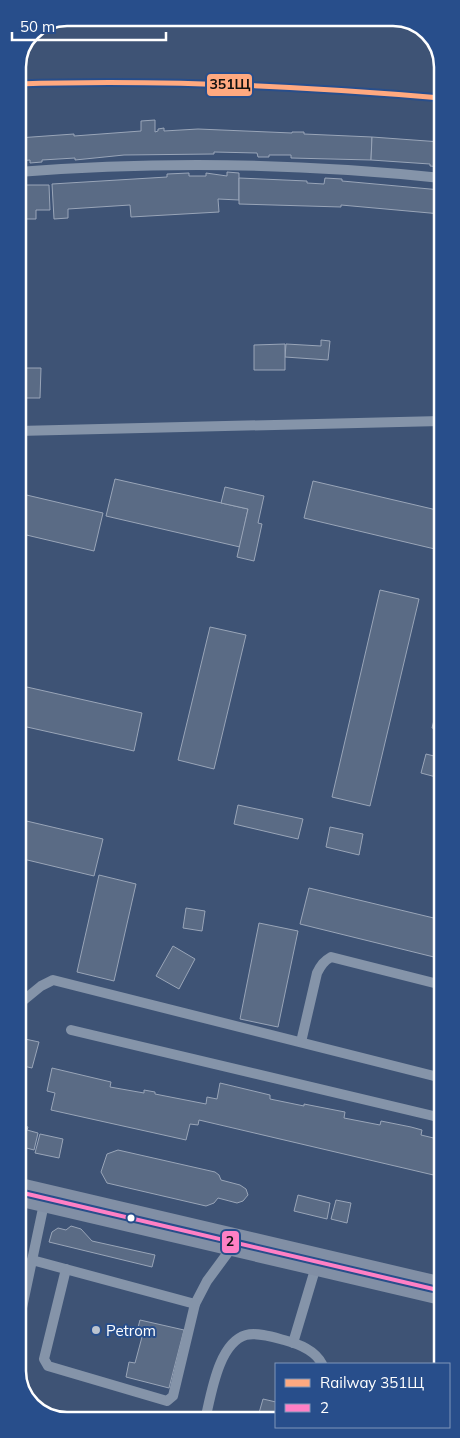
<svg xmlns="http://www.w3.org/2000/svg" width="460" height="1438" font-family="Mulish,sans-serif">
	<rect width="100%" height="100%" fill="#3e5375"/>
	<!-- building -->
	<g fill="#5a6b85" stroke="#99a5b8">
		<polygon points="155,120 155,132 158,131 158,129 164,128 164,131 198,129 292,133 292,132 304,132 304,134 372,137 371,160 291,158 291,155 269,155 269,157 258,157 257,153 214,152 214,154 124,155 75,160 75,158 42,160 42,162 30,163 30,160 18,161 18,138 74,134 74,136 141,131 141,121"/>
		<polygon points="372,137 441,142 441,167 430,166 430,164 371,160"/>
		<polygon points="227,172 239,173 239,200 218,199 219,212 131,217 130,205 68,209 68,218 54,219 52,184 167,177 167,174 189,173 189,176 206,176 206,173 227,176"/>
		<polygon points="239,178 307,181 307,183 324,184 325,178 342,179 342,181 441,190 441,214 341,205 341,207 239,204"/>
		<polygon points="18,185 49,185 50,210 36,210 36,219 18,219"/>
		<polygon points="321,340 330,341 328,360 285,357 286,344 321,346"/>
		<polygon points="285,344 285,370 254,370 254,345"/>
		<polygon points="18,368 41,368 40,398 18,398"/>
		<polygon points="115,479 248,509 240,547 106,516"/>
		<polygon points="313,481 441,511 441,537 439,550 304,518"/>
		<polygon points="225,487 264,496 258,523 262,524 254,561 237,557 248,509 221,503"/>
		<polygon points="18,493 103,513 94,551 18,533"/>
		<polygon points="380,590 419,599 370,806 332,797"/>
		<polygon points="210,627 246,635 214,769 178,760"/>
		<polygon points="18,685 142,713 134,751 18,725"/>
		<polygon points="437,708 442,709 442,730 432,728"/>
		<polygon points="426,754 442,758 436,777 421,773"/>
		<polygon points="238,805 303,819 298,839 234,824"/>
		<polygon points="18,819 103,839 94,876 19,858"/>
		<polygon points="330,827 363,834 359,855 326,847"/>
		<polygon points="99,875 136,884 114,981 77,972"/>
		<polygon points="309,888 442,920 442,959 300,924"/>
		<polygon points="186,908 205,911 202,931 183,928"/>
		<polygon points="259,923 298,931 278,1027 240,1019"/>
		<polygon points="173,946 195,959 179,989 156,976"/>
		<polygon points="19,971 23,972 20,982 19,982"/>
		<polygon points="25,1039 39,1042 32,1068 19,1065"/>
		<polygon points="52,1068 111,1082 110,1087 144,1093 144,1090 155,1092 155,1094 206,1104 207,1097 217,1099 220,1083 270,1095 270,1099 304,1106 304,1104 345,1112 344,1118 380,1125 381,1121 411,1127 422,1130 421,1135 442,1140 442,1177 199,1120 198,1125 190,1124 186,1140 51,1110 55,1093 47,1091"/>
		<polygon points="19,1124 28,1127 27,1130 38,1133 34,1150 19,1146"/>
		<polygon points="40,1134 63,1139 59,1158 35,1153"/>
		<polygon points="118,1150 215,1172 219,1175 221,1180 240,1185 246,1189 248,1195 243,1201 237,1203 218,1198 214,1203 206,1206 107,1183 101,1172 107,1154"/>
		<polygon points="298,1195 330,1203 327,1219 294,1211"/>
		<polygon points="336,1200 351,1203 347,1223 331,1219"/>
		<polygon points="71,1226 81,1229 92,1241 155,1255 152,1267 49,1242 52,1232 58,1228 66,1230"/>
		<polygon points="140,1320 184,1330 169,1388 126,1377 129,1362 135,1363 142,1337 136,1335"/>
		<polygon points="263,1399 276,1402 276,1419 257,1420"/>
	</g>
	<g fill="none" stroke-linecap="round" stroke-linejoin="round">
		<!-- lane -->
		<g stroke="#8594a9" stroke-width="10">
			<path d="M18 172C159 161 300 163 441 178"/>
			<polyline points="18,431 441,421"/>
			<polyline points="19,888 22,889"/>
			<polyline points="19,1004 41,986 53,980 442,1078"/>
			<polyline points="71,1030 442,1118"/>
			<path d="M301 1042 317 973C321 965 324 961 331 957L442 985"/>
			<polyline points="32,1260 195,1304 207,1281 235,1243"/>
			<polyline points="66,1269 44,1359 48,1366 167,1401 173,1396 195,1304"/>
			<polyline points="19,1322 45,1199"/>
			<polyline points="293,1343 317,1263"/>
			<path d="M205 1420C211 1396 218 1343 246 1335 257 1332 273 1337 284 1340 299 1344 315 1350 322 1364"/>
		</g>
		<!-- secondary -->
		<polyline stroke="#818fa5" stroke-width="28" points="19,1192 442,1291"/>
		<!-- bus-1 casing -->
		<g stroke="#284e8b" stroke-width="8">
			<polyline id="bus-1" points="19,1192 442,1291"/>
		</g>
		<!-- bus-1 -->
		<use href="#bus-1" stroke="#ff80c5" stroke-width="4"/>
		<!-- rail-1 casing -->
		<g stroke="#284e8b" stroke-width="9">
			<path id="rail-1" d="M18 84C160 79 300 86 441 98"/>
		</g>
		<!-- rail-1 -->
		<use href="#rail-1" stroke="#ffa980" stroke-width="5"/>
	</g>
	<!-- markers -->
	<circle fill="#fff" stroke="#284e8b" stroke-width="2" cx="131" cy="1218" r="4.5"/>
	<circle fill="#bbc3cf" stroke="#284e8b" stroke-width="2" cx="96" cy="1330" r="5"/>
	<g text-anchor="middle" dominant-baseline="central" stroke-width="4" stroke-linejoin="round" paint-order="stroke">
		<!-- poi labels -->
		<g font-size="15" fill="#fff" stroke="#284e8b" text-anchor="start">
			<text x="106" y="1330">Petrom</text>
		</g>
	</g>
	<!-- crop -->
	<path d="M0 0H460V1438H0ZM67 26H393A41 41 0 0 1 434 67V1371A41 41 0 0 1 393 1412H67A41 41 0 0 1 26 1371V67A41 41 0 0 1 67 26Z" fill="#284e8b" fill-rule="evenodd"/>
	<path fill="none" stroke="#fff" stroke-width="2.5" d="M67 26H393A41 41 0 0 1 434 67V1371A41 41 0 0 1 393 1412H67A41 41 0 0 1 26 1371V67A41 41 0 0 1 67 26Z"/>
	<g stroke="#284e8b" stroke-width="2">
		<rect x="206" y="73" width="47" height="24" rx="5" fill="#ffa980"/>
		<rect x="221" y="1230" width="19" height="24" rx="5" fill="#ff80c5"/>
	</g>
	<g font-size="14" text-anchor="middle" font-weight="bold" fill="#111">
		<text x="230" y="89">351Щ</text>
		<text x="230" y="1246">2</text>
	</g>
	<!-- legend -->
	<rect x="275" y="1363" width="175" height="65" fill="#284e8b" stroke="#7e95b9"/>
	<rect x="285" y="1379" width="25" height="8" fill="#ffa980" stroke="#7e95b9"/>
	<text x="320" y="1388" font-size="15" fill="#ffffff">Railway 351Щ</text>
	<rect x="285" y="1404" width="25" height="8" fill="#ff80c5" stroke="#7e95b9"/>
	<text x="320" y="1413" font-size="15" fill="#ffffff">2</text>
	<!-- scale -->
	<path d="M12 32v8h154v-8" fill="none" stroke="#ffffff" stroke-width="2.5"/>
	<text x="20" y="32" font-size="15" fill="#ffffff" stroke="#284e8b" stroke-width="4" paint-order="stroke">50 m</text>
</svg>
